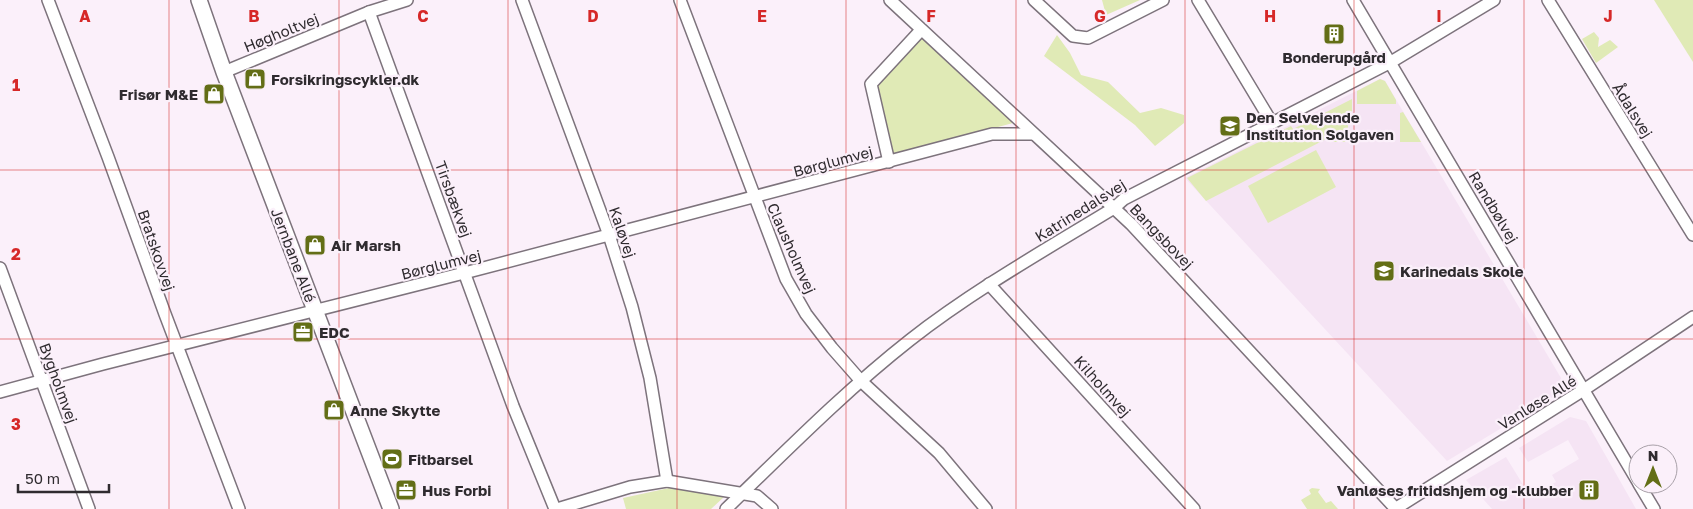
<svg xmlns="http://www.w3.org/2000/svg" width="1693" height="509" font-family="'Golos Text',sans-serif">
	<rect width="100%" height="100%" fill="#fbf0fa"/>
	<!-- built -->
	<g fill="#f5e4f4">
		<polygon points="1380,79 1385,81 1561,378 1556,395 1447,461 1185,178"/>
		<polygon points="1570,417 1586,421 1636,509 1492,509 1466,480 1506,457 1530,496 1556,482 1552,475 1579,459 1568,440 1528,462 1519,448"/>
	</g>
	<!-- green -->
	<g fill="#e0eab6">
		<polygon points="1102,0 1140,0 1106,15"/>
		<polygon points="1654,0 1693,0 1693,62"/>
		<polygon points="1594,32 1599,38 1598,47 1610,40 1618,47 1596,63 1582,39"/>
		<polygon points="921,35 1013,123 893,155 875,85"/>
		<polygon points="1057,35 1070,53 1081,75 1108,82 1140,113 1161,108 1184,115 1184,123 1155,146 1135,125 1044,56"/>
		<polygon points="1380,79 1385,81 1396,100 1396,104 1357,104 1357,91"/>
		<polygon points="1352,99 1352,121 1348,121 1348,142 1333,142 1330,137 1206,201 1187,178 1291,126 1293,129"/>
		<polygon points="1403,112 1421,142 1400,142 1400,113"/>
		<polygon points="1316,150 1336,187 1268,223 1248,186"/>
		<polygon points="669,488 725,496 711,509 626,509 623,498"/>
		<polygon points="1312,488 1320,489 1318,492 1326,503 1331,501 1338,509 1307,509 1301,500 1311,494 1309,490"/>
	</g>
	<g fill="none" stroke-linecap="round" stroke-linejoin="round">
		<!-- minor casing -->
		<g stroke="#7d737c" stroke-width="14">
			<g id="minor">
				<polyline points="48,0 108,157 165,314 239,509"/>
				<polyline points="522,0 609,235 632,307 650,378 667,481"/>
				<polyline points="680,0 786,279 806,314 832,348 861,381 939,453 986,509"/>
				<polyline points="890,0 1131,224 1396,509"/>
				<polyline points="1034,0 1073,36 1088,38 1163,0"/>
				<polyline points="1198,0 1272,123"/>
				<polyline points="1353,0 1638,482"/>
				<polyline points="1548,0 1693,235"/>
				<polyline points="369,12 513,406 555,509"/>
				<polyline points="224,72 369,12 407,0"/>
				<polyline points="889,162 871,84 921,30"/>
				<polyline points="0,268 89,509"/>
				<polyline points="989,284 1194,509"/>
				<polyline points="0,392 103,364 472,271 992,134 1033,134"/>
				<polyline points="1639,484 1654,509"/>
				<polyline points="557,509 630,487 667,481 757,496 772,509"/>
				<path d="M726 509C786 451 845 391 910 340 974 290 1045 250 1114 208L1124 199 1391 62 1494 0"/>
				<polyline points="1395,509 1585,389 1693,317"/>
			</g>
		</g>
		<!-- tertiary casing -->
		<g stroke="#7d737c" stroke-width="18">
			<polyline id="tertiary" points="199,0 224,72 391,509"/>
		</g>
		<!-- minor -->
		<use href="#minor" stroke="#fff" stroke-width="11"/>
		<!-- tertiary -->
		<use href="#tertiary" stroke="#fff" stroke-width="15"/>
	</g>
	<!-- grid -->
	<path fill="none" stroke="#d62828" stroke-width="1" stroke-opacity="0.55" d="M169 0V509M339 0V509M508 0V509M677 0V509M846 0V509M1016 0V509M1185 0V509M1354 0V509M1524 0V509M0 170H1693M0 339H1693"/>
	<!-- icons -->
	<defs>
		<g id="building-square" transform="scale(1.125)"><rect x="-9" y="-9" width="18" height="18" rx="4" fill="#636e16" stroke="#fbf0fa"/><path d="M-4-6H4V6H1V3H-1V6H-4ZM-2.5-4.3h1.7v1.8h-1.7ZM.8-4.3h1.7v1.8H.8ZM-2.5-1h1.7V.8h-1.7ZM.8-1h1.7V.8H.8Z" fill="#fff"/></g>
		<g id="shop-square" transform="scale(1.125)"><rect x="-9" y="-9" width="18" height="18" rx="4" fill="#636e16" stroke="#fbf0fa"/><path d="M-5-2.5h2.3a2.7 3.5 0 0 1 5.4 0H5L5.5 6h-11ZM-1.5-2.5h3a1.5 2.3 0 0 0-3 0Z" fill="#fff"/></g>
		<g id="school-square" transform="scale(1.125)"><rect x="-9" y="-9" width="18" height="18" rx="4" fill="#636e16" stroke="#fbf0fa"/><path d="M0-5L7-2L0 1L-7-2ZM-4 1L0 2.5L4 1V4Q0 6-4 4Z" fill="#fff"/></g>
		<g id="office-square" transform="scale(1.125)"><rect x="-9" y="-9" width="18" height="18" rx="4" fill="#636e16" stroke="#fbf0fa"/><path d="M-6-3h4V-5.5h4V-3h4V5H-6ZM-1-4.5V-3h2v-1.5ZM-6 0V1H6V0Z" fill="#fff"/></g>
		<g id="stadium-square" transform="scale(1.125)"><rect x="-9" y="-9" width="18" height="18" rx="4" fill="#636e16" stroke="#fbf0fa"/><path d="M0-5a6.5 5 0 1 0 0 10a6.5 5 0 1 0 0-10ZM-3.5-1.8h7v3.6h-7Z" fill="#fff"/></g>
	</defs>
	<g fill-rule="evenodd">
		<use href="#building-square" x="1334" y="34"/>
		<use href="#shop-square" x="255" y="79"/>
		<use href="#shop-square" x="214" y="94"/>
		<use href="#school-square" x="1230" y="126"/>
		<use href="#shop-square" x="315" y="245"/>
		<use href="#school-square" x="1384" y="271"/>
		<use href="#office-square" x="303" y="332"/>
		<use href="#shop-square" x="334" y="410"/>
		<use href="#stadium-square" x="392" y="459"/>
		<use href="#office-square" x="406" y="490"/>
		<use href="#building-square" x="1589" y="490"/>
	</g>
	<g text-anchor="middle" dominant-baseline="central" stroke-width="4.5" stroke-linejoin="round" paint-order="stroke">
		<!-- street labels -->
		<g font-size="15" fill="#2f2b2f" stroke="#fbf0fa">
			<text transform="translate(281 32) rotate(-22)">Høgholtvej</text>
			<text transform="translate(1633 110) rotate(58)">Ådalsvej</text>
			<text transform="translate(833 161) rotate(-15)">Børglumvej</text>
			<text transform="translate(454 199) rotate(70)">Tirsbækvej</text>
			<text transform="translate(1494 207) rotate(59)">Randbølvej</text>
			<text transform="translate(1080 210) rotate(-32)">Katrinedalsvej</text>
			<text transform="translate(623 232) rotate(71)">Kaløvej</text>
			<text transform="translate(1162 236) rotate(46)">Bangsbovej</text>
			<text transform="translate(792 248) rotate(66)">Clausholmvej</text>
			<text transform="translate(157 250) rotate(71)">Bratskovvej</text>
			<text transform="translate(294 255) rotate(69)">Jernbane Allé</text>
			<text transform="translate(441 264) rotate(-14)">Børglumvej</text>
			<text transform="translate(59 383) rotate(70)">Bygholmvej</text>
			<text transform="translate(1103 386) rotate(48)">Kilholmvej</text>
			<text transform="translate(1537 402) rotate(-32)">Vanløse Allé</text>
		</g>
		<!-- poi labels -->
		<g font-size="15" font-weight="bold" fill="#2f2b2f" stroke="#fbf0fa" text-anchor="start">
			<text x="1334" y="57" text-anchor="middle">Bonderupgård</text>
			<text x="271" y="79">Forsikringscykler.dk</text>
			<text x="198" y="94" text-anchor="end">Frisør M&amp;E</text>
			<text x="1246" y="117">Den Selvejende<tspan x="1246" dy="17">Institution Solgaven</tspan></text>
			<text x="331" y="245">Air Marsh</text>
			<text x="1400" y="271">Karinedals Skole</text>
			<text x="319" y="332">EDC</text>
			<text x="350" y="410">Anne Skytte</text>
			<text x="408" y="459">Fitbarsel</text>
			<text x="422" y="490">Hus Forbi</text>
			<text x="1573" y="490" text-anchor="end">Vanløses fritidshjem og -klubber</text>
		</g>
	</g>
	<g font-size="16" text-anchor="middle" font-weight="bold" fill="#d62828" stroke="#fbf0fa" stroke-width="4.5" stroke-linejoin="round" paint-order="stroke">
		<text x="85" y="22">A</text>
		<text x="254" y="22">B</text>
		<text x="423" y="22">C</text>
		<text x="593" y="22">D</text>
		<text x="762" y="22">E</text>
		<text x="931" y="22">F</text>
		<text x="1100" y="22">G</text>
		<text x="1270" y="22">H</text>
		<text x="1439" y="22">I</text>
		<text x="1608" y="22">J</text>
		<text x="16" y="91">1</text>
		<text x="16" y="260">2</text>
		<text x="16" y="430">3</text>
	</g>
	<!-- north arrow -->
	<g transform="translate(1653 469)"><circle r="24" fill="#fbf0fa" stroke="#a9a1a9"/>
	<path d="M0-4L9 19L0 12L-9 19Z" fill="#636e16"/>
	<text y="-8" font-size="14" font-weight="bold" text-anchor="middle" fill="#2f2b2f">N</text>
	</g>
	<!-- scale -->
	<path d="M18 484v8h91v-8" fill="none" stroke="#2f2b2f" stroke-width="2.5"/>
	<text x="25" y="484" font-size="15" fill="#2f2b2f" stroke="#fbf0fa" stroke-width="4" paint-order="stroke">50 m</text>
</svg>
